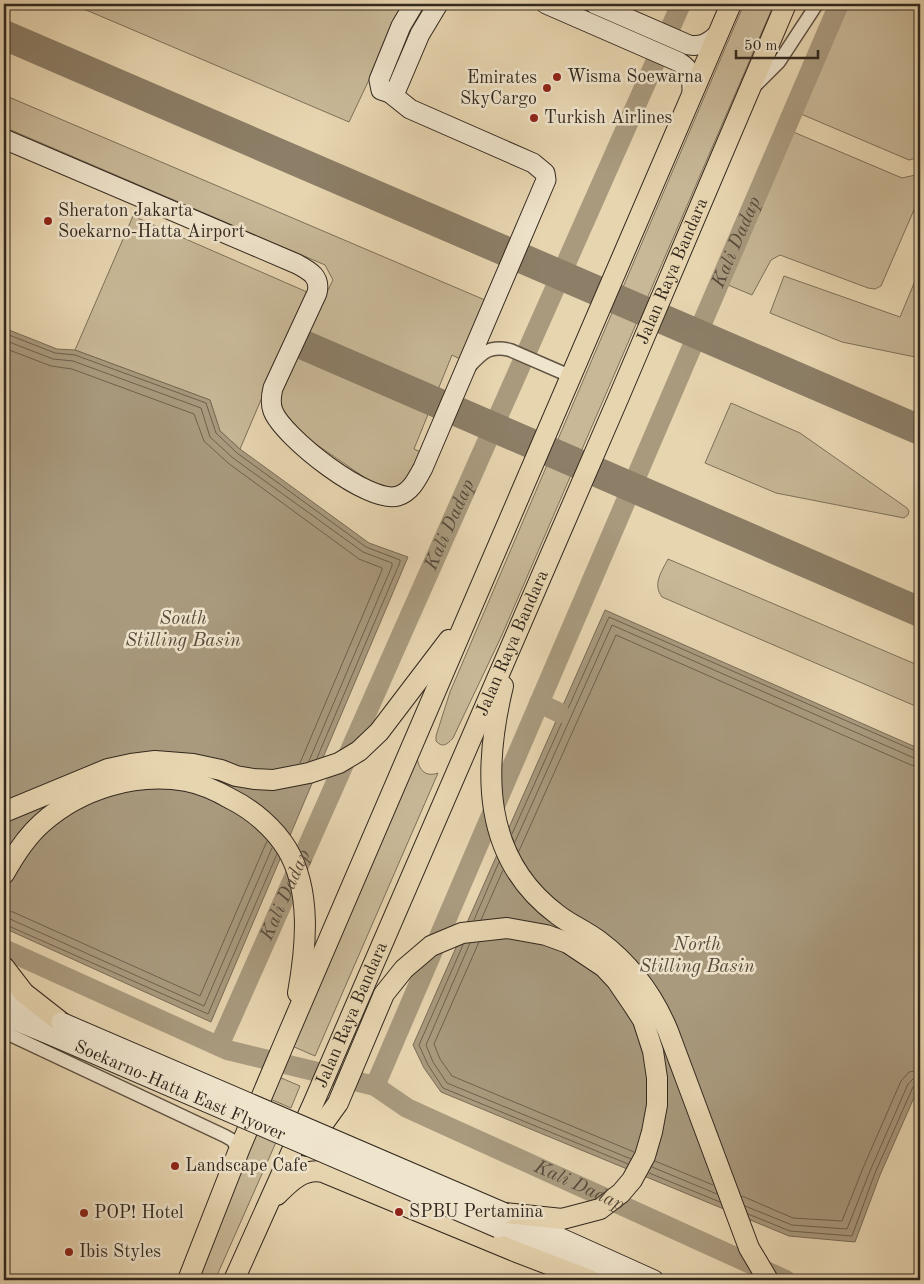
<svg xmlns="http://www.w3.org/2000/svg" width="924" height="1284" font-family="'Old Standard TT',serif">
	<rect width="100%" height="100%" fill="#e7d5b0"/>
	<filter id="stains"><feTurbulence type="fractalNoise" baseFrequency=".004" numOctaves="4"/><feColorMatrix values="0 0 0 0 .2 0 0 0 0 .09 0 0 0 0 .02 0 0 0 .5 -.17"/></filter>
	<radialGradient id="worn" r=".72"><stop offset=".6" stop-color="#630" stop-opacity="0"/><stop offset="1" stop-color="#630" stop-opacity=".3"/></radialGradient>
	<!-- green -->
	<g fill="#c8b897" stroke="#7d705a">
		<polygon points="72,4 405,4 349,122"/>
		<path d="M744 4H774L502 635 453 738C447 745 442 748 436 741V736L450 692Z"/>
		<polygon points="847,4 920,4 920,157 909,160 801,114 802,109"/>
		<path d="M4 95 485 300 460 359 452 355 414 449 421 452C415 462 409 481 398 486 391 489 383 487 377 486L310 440 284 415 280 403 282 382 333 280 325 265 4 127Z"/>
		<polygon points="784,128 902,178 920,174 920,196 881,286 875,289 868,288 780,255 771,260 752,295 716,280"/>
		<polygon points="133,216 307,292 240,449 220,431 210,400 75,350"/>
		<polygon points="920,269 920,358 842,342 770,313 784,276 900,317"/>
		<polygon points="731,403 800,433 907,508 909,511 908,515 904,518 776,493 705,463"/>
		<path d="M668 559 920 666V708L662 597C652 584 662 571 668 559Z"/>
		<path d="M417 756C418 768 424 778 438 773L315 1056 292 1046Z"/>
		<polygon points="279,1077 300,1086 291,1108 270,1099"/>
		<polygon points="257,1132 277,1140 215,1280 196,1280"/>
	</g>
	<!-- water -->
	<g fill="#a99a7e" stroke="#796c58">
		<polygon points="4,328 57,349 75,350 210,400 220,431 240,449 369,543 408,557 211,1022 4,928"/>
		<polygon points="605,610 920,749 920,1084 880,1175 855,1242 789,1236 441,1092 424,1068 413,1045"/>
	</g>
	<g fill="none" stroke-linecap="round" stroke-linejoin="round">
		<!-- shore -->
		<g stroke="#6e614e" stroke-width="1">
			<polyline points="4,333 55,353 75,355 206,403 216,433 237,453 366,547 400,560 400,562 317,758"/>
			<polyline points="4,340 53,359 73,361 201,408 210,437 233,458 363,552 392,563 392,566 309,761"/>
			<polyline points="4,348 51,366 72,369 194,414 204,441 228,463 359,559 382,568 382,570 300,763"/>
			<polyline points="512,834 609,617 920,753"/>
			<polyline points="515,842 612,625 914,758 920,759"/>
			<polyline points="519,851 616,635 911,765 920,767"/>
			<polyline points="4,910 13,912 200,996 267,841"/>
			<polyline points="4,917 10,919 204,1006 272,848"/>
			<polyline points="474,920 499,862"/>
			<polyline points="481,920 503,870"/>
			<polyline points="4,924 208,1014 277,854"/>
			<polyline points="479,942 434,1044 440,1059 452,1076 634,1152"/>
			<polyline points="470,943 426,1045 433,1062 447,1083 631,1159"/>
			<polyline points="463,945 419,1045 428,1065 443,1088 628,1164"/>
			<polyline points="655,1161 713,1185"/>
			<polyline points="652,1167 717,1194"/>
			<polyline points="649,1173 720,1202"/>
			<polyline points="742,1196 793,1218 842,1221 863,1168 901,1081 909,1072 920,1070"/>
			<polyline points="745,1206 792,1225 847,1229 870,1171 908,1084 913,1079 920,1077"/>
			<polyline points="748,1214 790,1231 852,1236 875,1173 913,1087 916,1084 920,1084"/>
		</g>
		<!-- river -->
		<g stroke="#a99a7e" stroke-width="20">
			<polyline points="539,703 560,713"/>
			<path id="s1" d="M4 949 227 1050 375 1086 407 1108 786 1280"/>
			<path id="s2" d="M219 1046 681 4"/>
			<path id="s3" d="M375 1086 839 4"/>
		</g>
		<!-- taxiway -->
		<g stroke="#8c7e67" stroke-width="30">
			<polyline points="4,35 920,430"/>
			<polyline points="306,346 920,612"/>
		</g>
		<!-- street casing -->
		<g stroke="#5f5342" stroke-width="15">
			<g id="street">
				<polyline points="756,85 779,62 817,4"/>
				<path d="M470 366C483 352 490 345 510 350L570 376"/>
				<polyline points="4,1032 225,1136 232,1140 239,1150"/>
			</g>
		</g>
		<!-- secondary casing -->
		<g stroke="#32281e" stroke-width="21">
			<g id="secondary">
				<path d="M546 4 679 62C692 70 692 78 692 91"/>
				<path d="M595 4 689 45C701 47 709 43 717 35"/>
				<polyline points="390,93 397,88 420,34 438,4"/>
				<path d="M4 139 297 264C310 271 321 277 317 293L273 388C271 396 270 403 273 411 283 437 369 505 398 496 411 492 417 479 423 468L546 180 545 173 533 163 410 109 390 93 381 90 379 80 401 26 414 4"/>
				<polyline points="4,999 51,1018"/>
				<polyline points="4,1016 55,1037"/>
				<polyline points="512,1216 654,1280"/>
				<polyline points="498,1228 616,1280"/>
			</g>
		</g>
		<!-- primary casing -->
		<g stroke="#32281e" stroke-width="22">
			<g id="primary">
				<path d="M503 686C483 769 481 858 558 915 571 925 586 931 599 941 631 965 653 995 668 1031L749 1248 768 1280"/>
				<polyline points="4,812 108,769 131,764 155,761 193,764 221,770 236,776 254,779 273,780 309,773 339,763 359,751 379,732 449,640"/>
				<path d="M4 874C14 856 26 837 42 823 80 789 135 772 186 781 202 784 217 791 231 799 253 810 274 828 287 849 312 891 306 948 298 993"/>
				<polyline points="4,967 24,993 61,1022"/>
				<polyline points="307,1146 338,1103 384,994 404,969 431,946 462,933 507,928 546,935 568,943 604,967 617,981 632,1003 643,1020 653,1051 657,1078 657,1105 652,1132 645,1156 632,1180 621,1193 600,1209 562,1219 505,1213"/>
				<path d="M277 1195C290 1182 303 1168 323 1172L519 1253 590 1280"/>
				<polyline points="188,1280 239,1150 286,1039 731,4"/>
				<path id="s4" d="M234 1280 313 1104 618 399 786 4"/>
			</g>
		</g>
		<!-- street -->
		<use href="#street" stroke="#efe4cc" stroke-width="12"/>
		<!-- secondary -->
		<use href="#secondary" stroke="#efe4cc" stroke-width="19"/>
		<!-- primary -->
		<use href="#primary" stroke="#e7d5b0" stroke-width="20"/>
		<!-- secondary-bridge casing -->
		<g stroke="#32281e" stroke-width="21" stroke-linecap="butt">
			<g id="secondary-bridge">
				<polyline points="61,1022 505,1213"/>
				<path id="s5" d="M55 1037 498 1228"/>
			</g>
		</g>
		<!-- secondary-bridge -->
		<use href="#secondary-bridge" stroke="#efe4cc" stroke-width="19"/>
	</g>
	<!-- markers -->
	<g fill="#8f2418" stroke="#efe4cc" stroke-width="2">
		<circle cx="557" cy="77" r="5"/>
		<circle cx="547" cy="88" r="5"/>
		<circle cx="534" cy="118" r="5"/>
		<circle cx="48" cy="221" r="5"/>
		<circle cx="175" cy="1166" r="5"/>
		<circle cx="399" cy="1212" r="5"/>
		<circle cx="84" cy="1213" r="5"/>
		<circle cx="69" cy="1252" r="5"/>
	</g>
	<g text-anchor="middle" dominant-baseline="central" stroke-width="5" stroke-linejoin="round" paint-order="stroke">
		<!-- poi labels -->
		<g font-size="18" fill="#32281e" stroke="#efe4cc" text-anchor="start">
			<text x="567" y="77">Wisma Soewarna</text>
			<text x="537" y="78" text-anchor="end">Emirates<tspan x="537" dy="21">SkyCargo</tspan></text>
			<text x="544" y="118">Turkish Airlines</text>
			<text x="58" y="211">Sheraton Jakarta<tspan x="58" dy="21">Soekarno-Hatta Airport</tspan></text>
			<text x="185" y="1166">Landscape Cafe</text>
			<text x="409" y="1212">SPBU Pertamina</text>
			<text x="94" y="1213">POP! Hotel</text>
			<text x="79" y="1252">Ibis Styles</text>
		</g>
		<!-- street labels -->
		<g font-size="18" fill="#32281e" stroke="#efe4cc">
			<text stroke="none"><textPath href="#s4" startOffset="1100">Jalan Raya Bandara</textPath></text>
			<text stroke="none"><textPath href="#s4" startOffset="695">Jalan Raya Bandara</textPath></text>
			<text stroke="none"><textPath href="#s4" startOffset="290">Jalan Raya Bandara</textPath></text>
			<text stroke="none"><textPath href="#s5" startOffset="136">Soekarno-Hatta East Flyover</textPath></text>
		</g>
		<!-- water labels -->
		<g font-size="19" font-style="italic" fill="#564a3b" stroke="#efe4cc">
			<text stroke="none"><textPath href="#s3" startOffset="918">Kali Dadap</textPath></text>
			<text stroke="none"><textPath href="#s2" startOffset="570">Kali Dadap</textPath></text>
			<text x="183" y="619">South<tspan x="183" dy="22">Stilling Basin</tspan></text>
			<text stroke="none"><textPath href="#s2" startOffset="165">Kali Dadap</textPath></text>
			<text x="697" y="945">North<tspan x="697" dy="22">Stilling Basin</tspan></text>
			<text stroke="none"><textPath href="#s1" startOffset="625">Kali Dadap</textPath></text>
		</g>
	</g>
	<!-- margin -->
	<rect width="924" height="1284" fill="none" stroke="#e7d5b0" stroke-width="20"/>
	<rect x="5" y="5" width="914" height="1274" fill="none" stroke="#32281e" stroke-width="2.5"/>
	<rect x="10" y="10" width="904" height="1264" fill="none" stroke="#32281e"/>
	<!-- scale -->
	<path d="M736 50v8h82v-8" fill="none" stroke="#32281e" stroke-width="2.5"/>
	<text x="744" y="50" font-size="15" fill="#32281e" stroke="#efe4cc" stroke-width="4" paint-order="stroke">50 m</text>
	<rect width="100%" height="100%" filter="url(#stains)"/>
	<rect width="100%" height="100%" fill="url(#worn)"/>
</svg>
